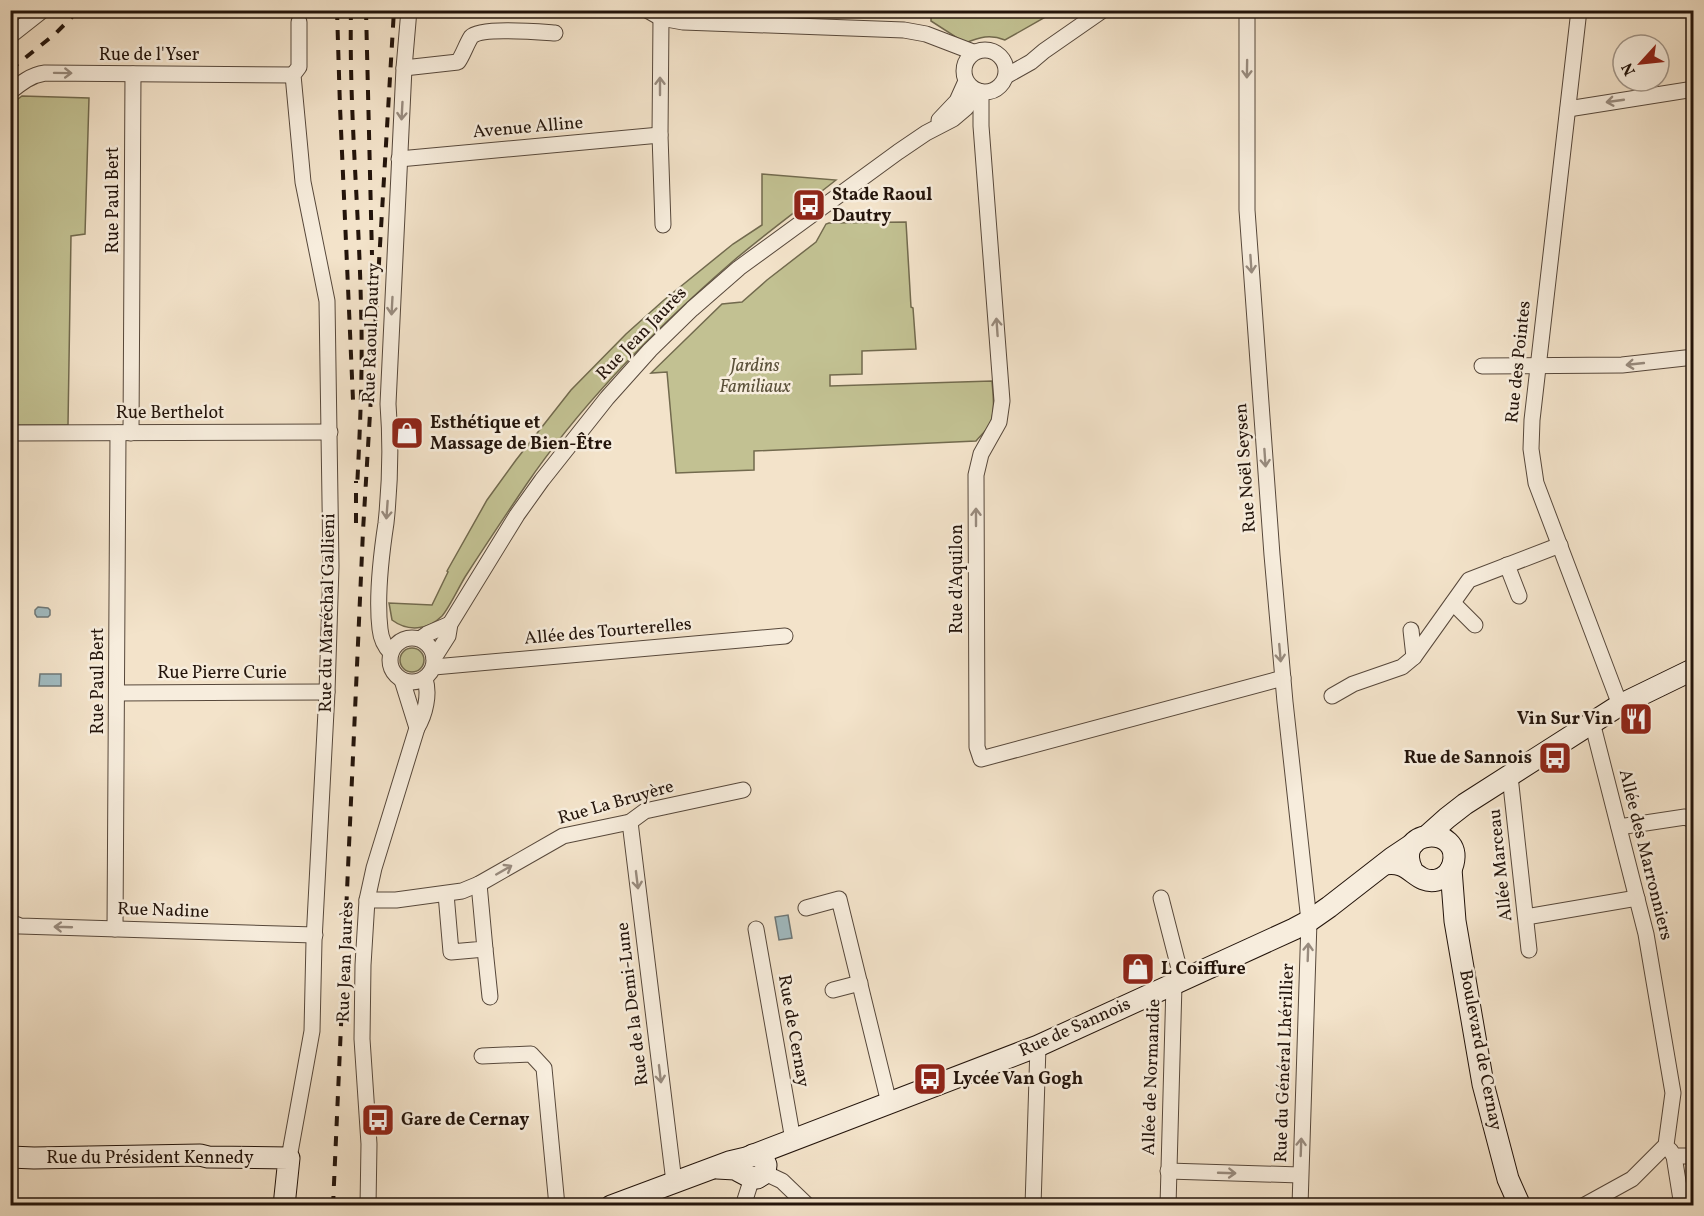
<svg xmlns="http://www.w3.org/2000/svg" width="1704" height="1216" font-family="Vollkorn,serif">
	<rect width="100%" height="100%" fill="#f3e3ca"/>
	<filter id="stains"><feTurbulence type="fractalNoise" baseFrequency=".00333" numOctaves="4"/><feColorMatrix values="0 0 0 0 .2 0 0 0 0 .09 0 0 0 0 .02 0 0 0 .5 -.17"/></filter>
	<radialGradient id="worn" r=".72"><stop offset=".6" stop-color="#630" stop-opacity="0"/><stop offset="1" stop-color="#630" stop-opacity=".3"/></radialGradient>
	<!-- green -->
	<g fill="#c2c192" stroke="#726a4e" stroke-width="1.5">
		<path d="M931 11H1056L1005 40C990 34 980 37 965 43L931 21Z"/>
		<polygon points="22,96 89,98 85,234 71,236 68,425 11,425 10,105"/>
		<path d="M762 174 836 180C802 207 766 233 732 262 656 328 583 401 526 485 505 516 485 546 465 577 459 587 449 608 442 616 428 630 408 632 392 620L389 603 432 605 448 572 447 571 487 500 516 460 571 390 626 334 664 300 733 244 762 225Z"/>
		<path d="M906 222 911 307 913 308 916 349 862 351V374L830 375V386L992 381C993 395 996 413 989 426 986 431 980 436 976 441L754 451V470L676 473 667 372 651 373 722 304 742 302 767 280 816 242 826 224 829 223Z"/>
		<circle cx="412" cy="660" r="12"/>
	</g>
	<!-- water -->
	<g fill="#a0bbc1" stroke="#6e7878" stroke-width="1.5">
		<polygon points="38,607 48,608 50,610 50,615 48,617 37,617 35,614 35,610"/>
		<polygon points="40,674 61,674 61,686 39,686"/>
		<polygon points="788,915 792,938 779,940 775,917"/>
	</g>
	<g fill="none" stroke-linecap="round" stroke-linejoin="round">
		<!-- street casing -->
		<g stroke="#57483b" stroke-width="17">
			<g id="street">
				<polyline points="647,10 661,18 683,22 904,30 926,34 973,52"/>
				<polyline points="1247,10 1247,210 1272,555 1285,702 1309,921 1300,1206"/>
				<polyline points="1579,10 1532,420 1531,449 1536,483 1620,705"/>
				<polyline points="661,18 660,135 663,225"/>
				<polyline points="10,36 43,10"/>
				<circle cx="985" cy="71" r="21"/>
				<path d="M404 68 458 62C463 55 466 45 471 37 480 27 540 32 555 33"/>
				<polyline points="1006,76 1031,62 1044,51 1103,10"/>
				<path d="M10 92C21 83 31 75 45 73L293 75"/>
				<polyline points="981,92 981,126 1002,401 999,422 981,454 976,475 977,747 981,759 1283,678"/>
				<polyline points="1568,109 1694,89"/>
				<polyline points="939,120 957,101 966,81"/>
				<polyline points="399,159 660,135"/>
				<polyline points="1482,366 1622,365 1694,357"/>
				<polyline points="10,433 330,432"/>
				<polyline points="131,433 133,74"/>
				<polyline points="1507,565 1519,596"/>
				<polyline points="1453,603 1475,625"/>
				<polyline points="1411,630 1414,657"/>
				<circle cx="412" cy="660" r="22"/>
				<polyline points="420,639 427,634 450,624"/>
				<path d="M391 653C384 646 381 639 380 629 376 596 381 556 386 523 390 485 391 442 388 404L404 68 409 10"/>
				<polyline points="434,658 448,636 450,624 517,515 542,480 607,398 650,350 692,309 739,268 898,152 926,133 953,119 966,108 979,91"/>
				<polyline points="434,667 785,636"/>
				<polyline points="402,680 417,728"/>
				<polyline points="117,693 327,692"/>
				<polyline points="1332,696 1353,684 1402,667 1414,657 1469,580 1560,545"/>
				<polyline points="1510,776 1529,950"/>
				<polyline points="630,822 674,1182"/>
				<polyline points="1619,827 1685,817 1694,821"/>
				<polyline points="446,894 451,952 485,949 479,884"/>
				<polyline points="1161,898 1182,980"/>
				<polyline points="367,900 396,900 462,891 479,884 563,836 630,822 645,811 743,790"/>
				<polyline points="806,908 839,899 889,1103"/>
				<polyline points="1526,917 1637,898"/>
				<polyline points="10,922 20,926 315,935"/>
				<polyline points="115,929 118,433"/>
				<polyline points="756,929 793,1140"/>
				<polyline points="485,949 490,997"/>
				<polyline points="833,990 860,983"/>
				<polyline points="482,1056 531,1054 544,1068 557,1206"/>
				<polyline points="1670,1150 1674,1156 1694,1156"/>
				<polyline points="1674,1156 1682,1206"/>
				<polyline points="289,1158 312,1031 314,941 327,692 331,566 327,301 303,182 293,75 299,67 299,22"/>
				<polyline points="1168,1171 1300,1175"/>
				<polyline points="765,1173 782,1181 808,1206"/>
				<path d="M368 1206 369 1144 362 1039 363 965 367 900 374 868 417 728C425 715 430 694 425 679"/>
				<polyline points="743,1206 752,1178"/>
				<polyline points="1033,1206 1038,1046"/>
				<polyline points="1168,1206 1174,984"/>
				<polyline points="1583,1206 1632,1179 1666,1145 1673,1093 1646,934 1592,722"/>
			</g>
		</g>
		<!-- secondary casing -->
		<g stroke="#23140b" stroke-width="23">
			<g id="secondary">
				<polyline points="1428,835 1447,818 1465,804 1620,705 1694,669"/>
				<path d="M1385 864C1411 859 1415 885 1437 880 1444 878 1451 872 1453 864 1463 824 1392 828 1412 870"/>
				<polyline points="1451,869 1455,921 1483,1084 1508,1179 1520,1206"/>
				<polyline points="10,1157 34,1158 200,1155 208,1157 289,1158 284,1206"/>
				<polyline points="717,1168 735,1169 750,1177 757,1178 765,1173 766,1165 763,1158 753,1155"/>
				<polyline points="611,1206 729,1162 746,1158 1038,1046 1294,929 1309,921 1329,907 1392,858 1413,844"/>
			</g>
		</g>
		<!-- street -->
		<use href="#street" stroke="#f7eddd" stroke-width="15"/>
		<!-- secondary -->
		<use href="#secondary" stroke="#f7eddd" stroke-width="21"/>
		<!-- rail -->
		<g stroke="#23140b" stroke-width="4" stroke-dasharray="10 10" stroke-linecap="butt">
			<polyline points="337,10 340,107 353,400"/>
			<path d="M351 10C349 109 359 208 361 307 363 368 360 428 357 489"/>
			<polyline points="366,10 372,255"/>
			<polyline points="10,70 55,34 79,10"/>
			<polyline points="356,523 356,481"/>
			<polyline points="333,1206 363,531 394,10"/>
		</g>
	</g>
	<!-- one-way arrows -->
	<defs><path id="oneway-shaft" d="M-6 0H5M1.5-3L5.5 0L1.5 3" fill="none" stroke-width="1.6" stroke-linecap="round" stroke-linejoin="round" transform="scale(1.5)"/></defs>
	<g stroke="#988b7e">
		<use href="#oneway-shaft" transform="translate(1247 69) rotate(91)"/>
		<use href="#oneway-shaft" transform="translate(63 73) rotate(1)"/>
		<use href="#oneway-shaft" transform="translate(660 86) rotate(-90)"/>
		<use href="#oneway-shaft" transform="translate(1615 101) rotate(172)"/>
		<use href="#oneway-shaft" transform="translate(402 111) rotate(93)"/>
		<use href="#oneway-shaft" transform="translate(1251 264) rotate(86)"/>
		<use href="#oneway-shaft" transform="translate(392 306) rotate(93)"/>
		<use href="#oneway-shaft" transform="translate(997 327) rotate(-94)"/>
		<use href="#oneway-shaft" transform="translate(1635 364) rotate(174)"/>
		<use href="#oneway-shaft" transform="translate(1265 458) rotate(86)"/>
		<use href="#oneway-shaft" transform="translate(387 510) rotate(94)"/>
		<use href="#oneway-shaft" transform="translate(976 517) rotate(-90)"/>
		<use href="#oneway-shaft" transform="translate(1280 653) rotate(85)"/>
		<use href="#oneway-shaft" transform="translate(504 870) rotate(-30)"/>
		<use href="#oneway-shaft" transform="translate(637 880) rotate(83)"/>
		<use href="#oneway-shaft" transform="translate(63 927) rotate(-178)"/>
		<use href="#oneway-shaft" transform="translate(1308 952) rotate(-88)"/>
		<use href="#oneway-shaft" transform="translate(660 1074) rotate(83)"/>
		<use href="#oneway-shaft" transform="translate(1301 1147) rotate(-88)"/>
		<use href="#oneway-shaft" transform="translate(1227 1173) rotate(2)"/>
	</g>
	<!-- icons -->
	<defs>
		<g id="bus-square" transform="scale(1.725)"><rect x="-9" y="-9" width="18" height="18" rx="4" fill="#8f2418" stroke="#f7eddd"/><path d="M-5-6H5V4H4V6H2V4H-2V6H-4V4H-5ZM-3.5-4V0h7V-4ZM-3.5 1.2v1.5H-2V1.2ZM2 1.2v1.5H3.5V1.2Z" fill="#fff"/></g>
		<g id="shop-square" transform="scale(1.725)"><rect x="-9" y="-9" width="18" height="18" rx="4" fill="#8f2418" stroke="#f7eddd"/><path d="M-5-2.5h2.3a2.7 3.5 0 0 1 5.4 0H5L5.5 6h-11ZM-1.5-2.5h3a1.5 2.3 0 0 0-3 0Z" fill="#fff"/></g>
		<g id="restaurant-square" transform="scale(1.725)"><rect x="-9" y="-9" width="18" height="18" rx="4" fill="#8f2418" stroke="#f7eddd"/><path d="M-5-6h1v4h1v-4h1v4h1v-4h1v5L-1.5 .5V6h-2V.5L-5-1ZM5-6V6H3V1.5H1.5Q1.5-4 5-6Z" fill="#fff"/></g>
	</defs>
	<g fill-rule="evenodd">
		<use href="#bus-square" x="809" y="205"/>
		<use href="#shop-square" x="407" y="433"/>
		<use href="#restaurant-square" x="1636" y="719"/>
		<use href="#bus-square" x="1555" y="758"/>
		<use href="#shop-square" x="1138" y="969"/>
		<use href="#bus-square" x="930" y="1079"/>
		<use href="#bus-square" x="378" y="1120"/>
	</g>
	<g text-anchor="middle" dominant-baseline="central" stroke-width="5" stroke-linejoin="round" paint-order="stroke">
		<!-- street labels -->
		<g font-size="18" fill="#23140b" stroke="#f7eddd">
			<text x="149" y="55">Rue de l'Yser</text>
			<text transform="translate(528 128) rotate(-5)">Avenue Alline</text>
			<text transform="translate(113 200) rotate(-90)">Rue Paul Bert</text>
			<text transform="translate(372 333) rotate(-88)">Rue Raoul Dautry</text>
			<text transform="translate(642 334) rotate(-46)">Rue Jean Jaurès</text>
			<text transform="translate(1519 362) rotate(-84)">Rue des Pointes</text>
			<text x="170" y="413">Rue Berthelot</text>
			<text transform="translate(1246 468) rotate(-94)">Rue Noël Seysen</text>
			<text transform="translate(957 579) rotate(-90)">Rue d'Aquilon</text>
			<text transform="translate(328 613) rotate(-89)">Rue du Maréchal Gallieni</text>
			<text transform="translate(608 632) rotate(-5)">Allée des Tourterelles</text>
			<text x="222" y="673">Rue Pierre Curie</text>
			<text transform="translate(98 681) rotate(-90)">Rue Paul Bert</text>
			<text transform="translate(616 803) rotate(-16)">Rue La Bruyère</text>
			<text transform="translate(1645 855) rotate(76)">Allée des Marronniers</text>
			<text transform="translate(1501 865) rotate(-96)">Allée Marceau</text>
			<text transform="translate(163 911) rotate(2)">Rue Nadine</text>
			<text transform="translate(346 962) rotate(-88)">Rue Jean Jaurès</text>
			<text transform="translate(633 1004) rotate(-97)">Rue de la Demi-Lune</text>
			<text transform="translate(1075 1028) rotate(-24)">Rue de Sannois</text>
			<text transform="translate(793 1031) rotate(80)">Rue de Cernay</text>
			<text transform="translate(1480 1050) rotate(79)">Boulevard de Cernay</text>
			<text transform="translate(1285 1063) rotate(-88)">Rue du Général Lhérillier</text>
			<text transform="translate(1152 1077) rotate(-88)">Allée de Normandie</text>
			<text x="150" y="1158">Rue du Président Kennedy</text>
		</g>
		<!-- poi labels -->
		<g font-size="18" font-weight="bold" fill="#23140b" stroke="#f7eddd" text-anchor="start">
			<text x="832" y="195">Stade Raoul<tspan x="832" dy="21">Dautry</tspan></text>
			<text x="430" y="423">Esthétique et<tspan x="430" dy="21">Massage de Bien-Être</tspan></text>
			<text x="1613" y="719" text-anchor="end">Vin Sur Vin</text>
			<text x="1532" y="758" text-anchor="end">Rue de Sannois</text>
			<text x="1161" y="969">L Coiffure</text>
			<text x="953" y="1079">Lycée Van Gogh</text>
			<text x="401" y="1120">Gare de Cernay</text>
		</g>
		<!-- park labels -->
		<g font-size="18" font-style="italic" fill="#5b513a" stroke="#f7eddd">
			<text x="755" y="366">Jardins<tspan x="755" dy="21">Familiaux</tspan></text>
		</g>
	</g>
	<!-- margin -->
	<rect width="1704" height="1216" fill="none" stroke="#f3e3ca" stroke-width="36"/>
	<rect x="12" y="12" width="1680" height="1192" fill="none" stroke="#23140b" stroke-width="3"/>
	<rect x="18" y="18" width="1668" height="1180" fill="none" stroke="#23140b" stroke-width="1.5"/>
	<!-- north arrow -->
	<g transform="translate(1641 63) rotate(243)"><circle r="28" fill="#f7eddd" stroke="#a29689" stroke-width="1.5"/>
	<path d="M0-4.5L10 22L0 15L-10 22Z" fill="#8f2418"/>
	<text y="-9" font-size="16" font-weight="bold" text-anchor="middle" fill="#23140b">N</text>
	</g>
	<rect width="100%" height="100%" filter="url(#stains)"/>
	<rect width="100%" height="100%" fill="url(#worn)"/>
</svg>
